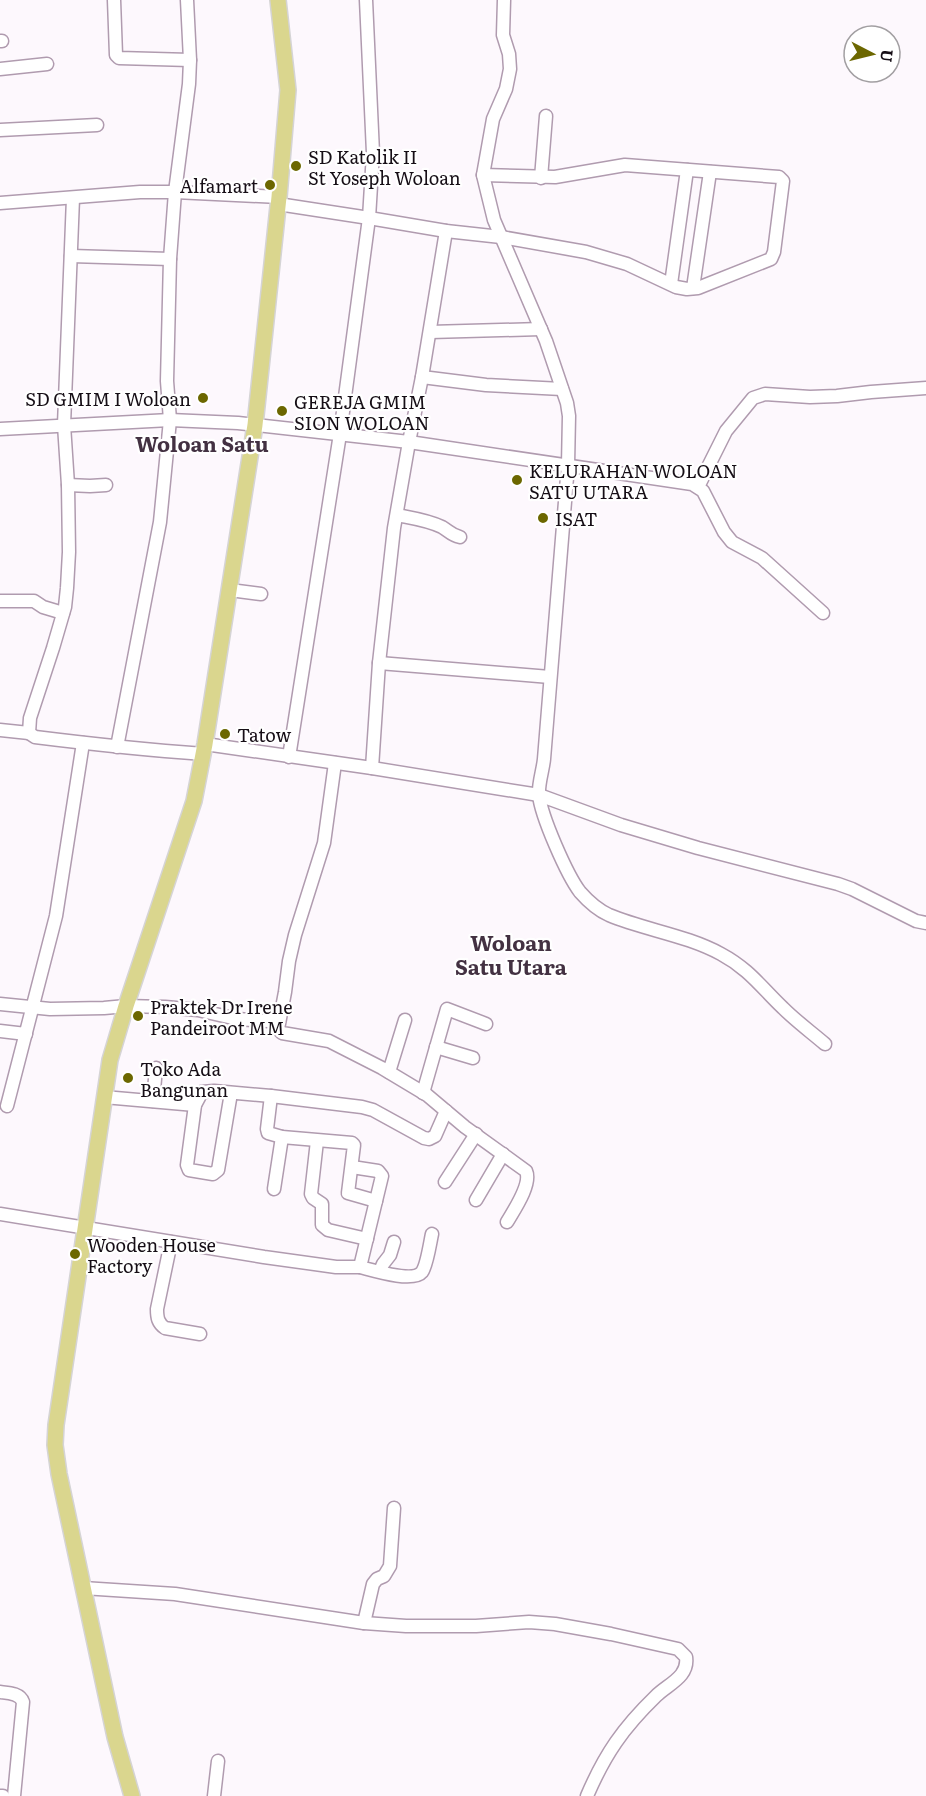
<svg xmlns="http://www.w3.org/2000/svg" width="926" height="1796" font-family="Literata,serif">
	<rect width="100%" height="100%" fill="#fdf8fd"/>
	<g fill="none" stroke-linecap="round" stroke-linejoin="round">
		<!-- minor casing -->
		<g stroke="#b09baf" stroke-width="15">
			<g id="minor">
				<polyline points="114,0 116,55 119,58 190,60"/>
				<path d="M504 0 503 35 509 54 510 69 506 89 493 119 483 175 494 220 546 341 567 403 569 416 568 465 544 759C543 770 538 784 539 795 541 816 567 875 580 892 587 900 598 910 609 915 645 930 686 935 721 954 749 969 761 987 783 1008 796 1021 811 1032 825 1044"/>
				<polyline points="0,41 2,41"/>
				<polyline points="0,69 47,64"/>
				<polyline points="0,130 97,125"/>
				<polyline points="541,178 546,116"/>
				<path d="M73 198 64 425 68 485 69 552 67 588 65 607 53 648 30 718 29 733 35 737C91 744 147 750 204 754"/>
				<polyline points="0,203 140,192 175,192 279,197"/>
				<polyline points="278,204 369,218 446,231 501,237 586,252 627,264 676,287 687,289 698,288 771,259 774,252 783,181 779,177 625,165 555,177 483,175"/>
				<polyline points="71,256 170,259"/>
				<polyline points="671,284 687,170"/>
				<polyline points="693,288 710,172"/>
				<polyline points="430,332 541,329"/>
				<polyline points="422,377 486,385 562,389"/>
				<polyline points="0,429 170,420 238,423 409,442 692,484 703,491 724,532 732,542 762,558 823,613"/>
				<polyline points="68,485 90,486 106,485"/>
				<polyline points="698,487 726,431 753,398 765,394 810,397 837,396 871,392 926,388"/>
				<path d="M397 515C412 518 428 520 442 527 449 531 451 535 460 537"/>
				<polyline points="230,590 261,594"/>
				<polyline points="0,601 34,601 43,607 63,613"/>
				<polyline points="379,663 550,677"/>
				<polyline points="0,730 29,733"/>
				<polyline points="205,744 372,768 539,795 621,825 698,848 838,884 852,889 916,921 926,923"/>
				<polyline points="117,747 160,522 170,420 167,381 170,259 175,192 189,84 190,60 187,0"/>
				<polyline points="289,757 340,434 369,218 373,153 366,0"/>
				<path d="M335 763 324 843 295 935 289 961 285 992 278 1029 282 1033 329 1041 382 1068 427 1095 465 1127 526 1171C532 1184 514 1210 507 1222"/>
				<polyline points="372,768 379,663 394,528 409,442 422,377 446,231"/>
				<polyline points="0,1004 50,1009 104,1008 126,1006 165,1007 198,1010 237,1019 268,1021 279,1020"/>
				<polyline points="0,1031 26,1034"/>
				<polyline points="436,1047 473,1058"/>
				<polyline points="389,1072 405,1020"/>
				<polyline points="231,1093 218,1170 213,1174 189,1170 187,1165 195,1105 202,1092 214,1091 271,1096 362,1107 373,1110 424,1138 429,1139 435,1136 446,1111"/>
				<polyline points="423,1093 447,1009 486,1024"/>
				<polyline points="271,1096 267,1129 268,1133 282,1137 352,1143 354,1145 348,1193 376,1201"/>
				<polyline points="104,1097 195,1105"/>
				<polyline points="153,1101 156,1068"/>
				<polyline points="7,1106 56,916 83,743"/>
				<polyline points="317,1141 311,1194 313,1198 322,1204 322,1225 328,1230 367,1239"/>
				<path d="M352 1167 378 1171 382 1176 360 1267C372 1270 413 1283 422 1272 427 1265 430 1243 432 1234"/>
				<polyline points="445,1182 476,1134"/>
				<polyline points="274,1189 282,1137"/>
				<polyline points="476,1200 503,1154"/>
				<polyline points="0,1214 264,1257 336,1267 360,1267"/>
				<path d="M171 1242 157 1309C157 1318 158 1323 165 1328L200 1334"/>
				<polyline points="380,1271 383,1264 390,1255 394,1242"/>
				<path d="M83 1588 175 1594 364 1623 406 1626H476L529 1622 555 1624 611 1634 678 1649 686 1657C689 1677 668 1684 656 1696 623 1728 605 1754 587 1796"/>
				<polyline points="364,1623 373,1584 377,1579 384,1576 390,1566 394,1508"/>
				<path d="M0 1692C8 1693 20 1693 23 1702L14 1796"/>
				<polyline points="0,1796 3,1796"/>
				<polyline points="214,1796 218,1761"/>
			</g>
		</g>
		<!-- major casing -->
		<g stroke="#d5d4d5" stroke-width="18">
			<polyline id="major" points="132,1796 115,1737 59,1474 55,1445 56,1425 110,1060 126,1006 194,801 205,744 255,425 279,197 288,90 278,0"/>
		</g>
		<!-- minor -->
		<use href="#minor" stroke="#fff" stroke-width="12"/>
		<!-- major -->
		<use href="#major" stroke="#dad68e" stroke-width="15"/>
	</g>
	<!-- markers -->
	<g fill="#6c6700" stroke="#fff" stroke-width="2">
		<circle cx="296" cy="166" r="6"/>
		<circle cx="270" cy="185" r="6"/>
		<circle cx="203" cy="398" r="6"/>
		<circle cx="282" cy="411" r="6"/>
		<circle cx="517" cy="480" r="6"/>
		<circle cx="543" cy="518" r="6"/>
		<circle cx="225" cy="734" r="6"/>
		<circle cx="138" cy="1016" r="6"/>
		<circle cx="128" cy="1078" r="6"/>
		<circle cx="75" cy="1254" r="6"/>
	</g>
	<g text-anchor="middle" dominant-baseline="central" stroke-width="4.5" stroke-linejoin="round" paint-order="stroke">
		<!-- poi labels -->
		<g font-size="18" fill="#160e16" stroke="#fff" text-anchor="start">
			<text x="308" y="156">SD Katolik II<tspan x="308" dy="21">St Yoseph Woloan</tspan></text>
			<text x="258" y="185" text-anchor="end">Alfamart</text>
			<text x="191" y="398" text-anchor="end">SD GMIM I Woloan</text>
			<text x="294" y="401">GEREJA GMIM<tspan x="294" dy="21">SION WOLOAN</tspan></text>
			<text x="529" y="470">KELURAHAN WOLOAN<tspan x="529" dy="21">SATU UTARA</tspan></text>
			<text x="555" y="518">ISAT</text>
			<text x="237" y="734">Tatow</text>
			<text x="150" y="1006">Praktek Dr Irene<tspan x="150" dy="21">Pandeiroot MM</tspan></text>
			<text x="140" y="1068">Toko Ada<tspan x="140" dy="21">Bangunan</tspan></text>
			<text x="87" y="1244">Wooden House<tspan x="87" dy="21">Factory</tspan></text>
		</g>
		<!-- quarter labels -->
		<g font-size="21" font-weight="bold" fill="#433142" stroke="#fff">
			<text x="202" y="442">Woloan Satu</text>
			<text x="511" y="941">Woloan<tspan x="511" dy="24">Satu Utara</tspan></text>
		</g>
	</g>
	<!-- north arrow -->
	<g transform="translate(872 54) rotate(97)"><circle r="28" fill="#ffffff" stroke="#a29fa2" stroke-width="1.5"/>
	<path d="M0-4.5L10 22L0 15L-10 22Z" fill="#6c6700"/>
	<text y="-9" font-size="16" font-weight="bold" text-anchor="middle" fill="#160e16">U</text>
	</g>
</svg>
